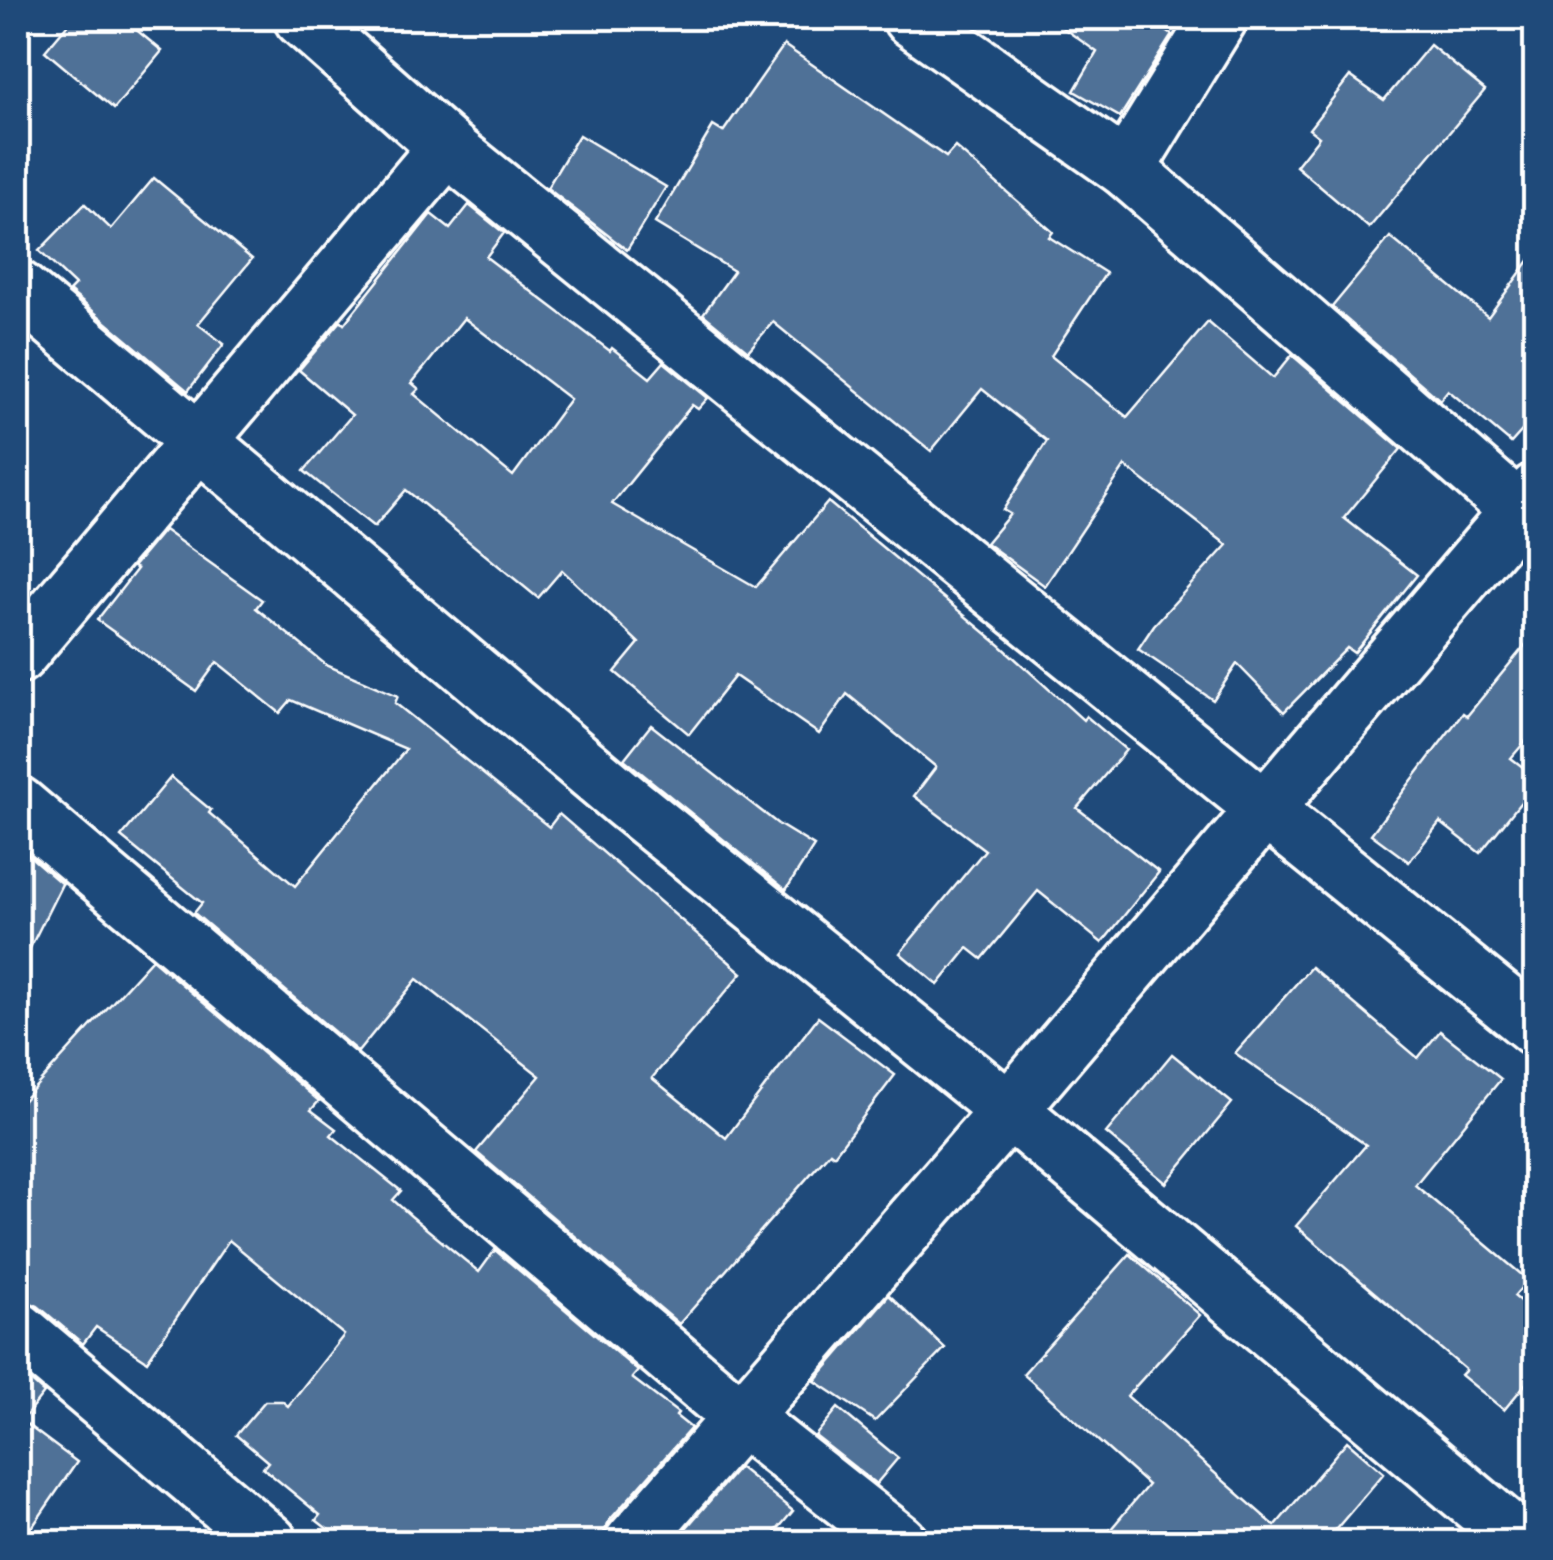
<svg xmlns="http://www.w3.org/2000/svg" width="1553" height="1560" font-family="Delius,sans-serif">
	<rect width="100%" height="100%" fill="#1f4a7a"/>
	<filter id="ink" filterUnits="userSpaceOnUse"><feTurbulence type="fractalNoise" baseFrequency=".01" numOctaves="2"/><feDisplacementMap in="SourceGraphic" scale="20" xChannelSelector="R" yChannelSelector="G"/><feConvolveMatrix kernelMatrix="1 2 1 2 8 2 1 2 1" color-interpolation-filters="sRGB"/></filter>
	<g filter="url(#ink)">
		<!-- building -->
		<g fill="#507197" stroke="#fff" stroke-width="2.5" fill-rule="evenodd">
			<polygon points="73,18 122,18 162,51 114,109 45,51"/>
			<polygon points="1049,18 1148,18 1172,35 1120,117 1074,91 1097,52"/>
			<polygon points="784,45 946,157 955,147 1053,232 1049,237 1106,273 1051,356 1127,417 1208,322 1273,378 1292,355 1401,449 1344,518 1417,575 1354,653 1347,648 1284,712 1237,664 1213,700 1138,649 1154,625 1227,545 1125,466 1045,586 986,543 1010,514 1003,510 1047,441 982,389 931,451 773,322 748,351 703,314 734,271 655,223 713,126 723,132"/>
			<polygon points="1430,45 1485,90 1369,228 1296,166 1319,137 1309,129 1350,76 1384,100"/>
			<polygon points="579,135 666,187 627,250 547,188"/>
			<polygon points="154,178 252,259 198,324 224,344 188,391 69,291 75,285 39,251 85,204 111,229"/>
			<path d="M469 205 504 233 486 257 610 351 612 348 650 378 664 362 708 398 698 409 692 405 612 504 756 587 828 502 1000 645 1083 720 1086 716 1126 750 1077 808 1159 872 1102 943 1038 891 982 959 968 948 938 985 900 953 985 850 914 796 936 767 847 694 819 734 735 676 689 734 615 672 639 643 562 570 538 598 406 490 374 527 304 471 352 415 299 370 341 321 344 324 431 214 450 229ZM464 318 570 399 513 476 414 394 419 389 412 383Z"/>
			<polygon points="1390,237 1488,317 1536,251 1536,415 1511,443 1448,390 1440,400 1332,307"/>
			<polygon points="164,530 262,600 256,608 326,665 398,696 395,703 549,827 559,814 742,973 652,1078 726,1138 818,1017 895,1075 834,1155 830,1152 679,1324 476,1152 540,1076 417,979 358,1052 194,913 202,903 121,837 171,777 211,810 209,813 295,886 406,749 291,700 280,713 217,662 196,691 97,620 137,569 133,567"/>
			<polygon points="1536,632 1536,729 1511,758 1536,777 1536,783 1480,853 1440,822 1409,862 1371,834 1463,713 1467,716"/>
			<polygon points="651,725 778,824 814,846 786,890 624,759"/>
			<polygon points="18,846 62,884 18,972"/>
			<polygon points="152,959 319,1101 311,1110 336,1129 331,1135 401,1191 393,1200 411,1216 479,1272 495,1250 638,1371 632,1378 678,1413 676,1416 691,1428 609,1521 603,1535 603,1542 344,1542 316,1520 320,1515 263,1468 268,1462 236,1435 265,1401 282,1401 288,1406 344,1335 229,1240 147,1361 96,1327 83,1344 38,1306 24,1300 18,1300 18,1106"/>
			<polygon points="1311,967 1418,1058 1440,1031 1501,1079 1415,1185 1528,1280 1514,1296 1536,1314 1536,1371 1504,1410 1461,1375 1466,1370 1296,1226 1366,1145 1235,1053"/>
			<polygon points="1172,1054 1232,1103 1166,1183 1106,1133"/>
			<polygon points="1130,1254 1200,1315 1127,1396 1275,1526 1347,1441 1384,1473 1325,1542 1100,1542 1148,1485 1023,1374"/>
			<polygon points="889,1295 945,1348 875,1421 815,1381"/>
			<polygon points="18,1370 44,1393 22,1421 77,1462 22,1542 18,1542"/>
			<polygon points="838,1408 898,1458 876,1484 815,1436"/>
			<polygon points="739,1467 793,1511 767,1542 674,1542"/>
		</g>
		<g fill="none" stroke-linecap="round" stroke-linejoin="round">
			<!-- minor casing -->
			<g stroke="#fff" stroke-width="62">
				<g id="minor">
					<polyline points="302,18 447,147 1536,1028"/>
					<polyline points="911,18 1126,169 1536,525"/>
					<polyline points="1126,169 1219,18"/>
					<polyline points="18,289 627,802 1009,1110 1522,1542"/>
					<polyline points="18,655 447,147"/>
					<polyline points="18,805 741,1417 899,1542"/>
					<polyline points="18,1330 269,1542"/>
					<polyline points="633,1542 1009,1110 1536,491"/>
				</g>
			</g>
			<!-- minor -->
			<use href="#minor" stroke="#1f4a7a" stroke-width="55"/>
		</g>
	</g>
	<!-- margin -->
	<rect width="1553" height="1560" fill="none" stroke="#1f4a7a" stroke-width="60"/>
	<rect x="30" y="30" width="1493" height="1500" fill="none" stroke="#fff" stroke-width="4" filter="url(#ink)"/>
</svg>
